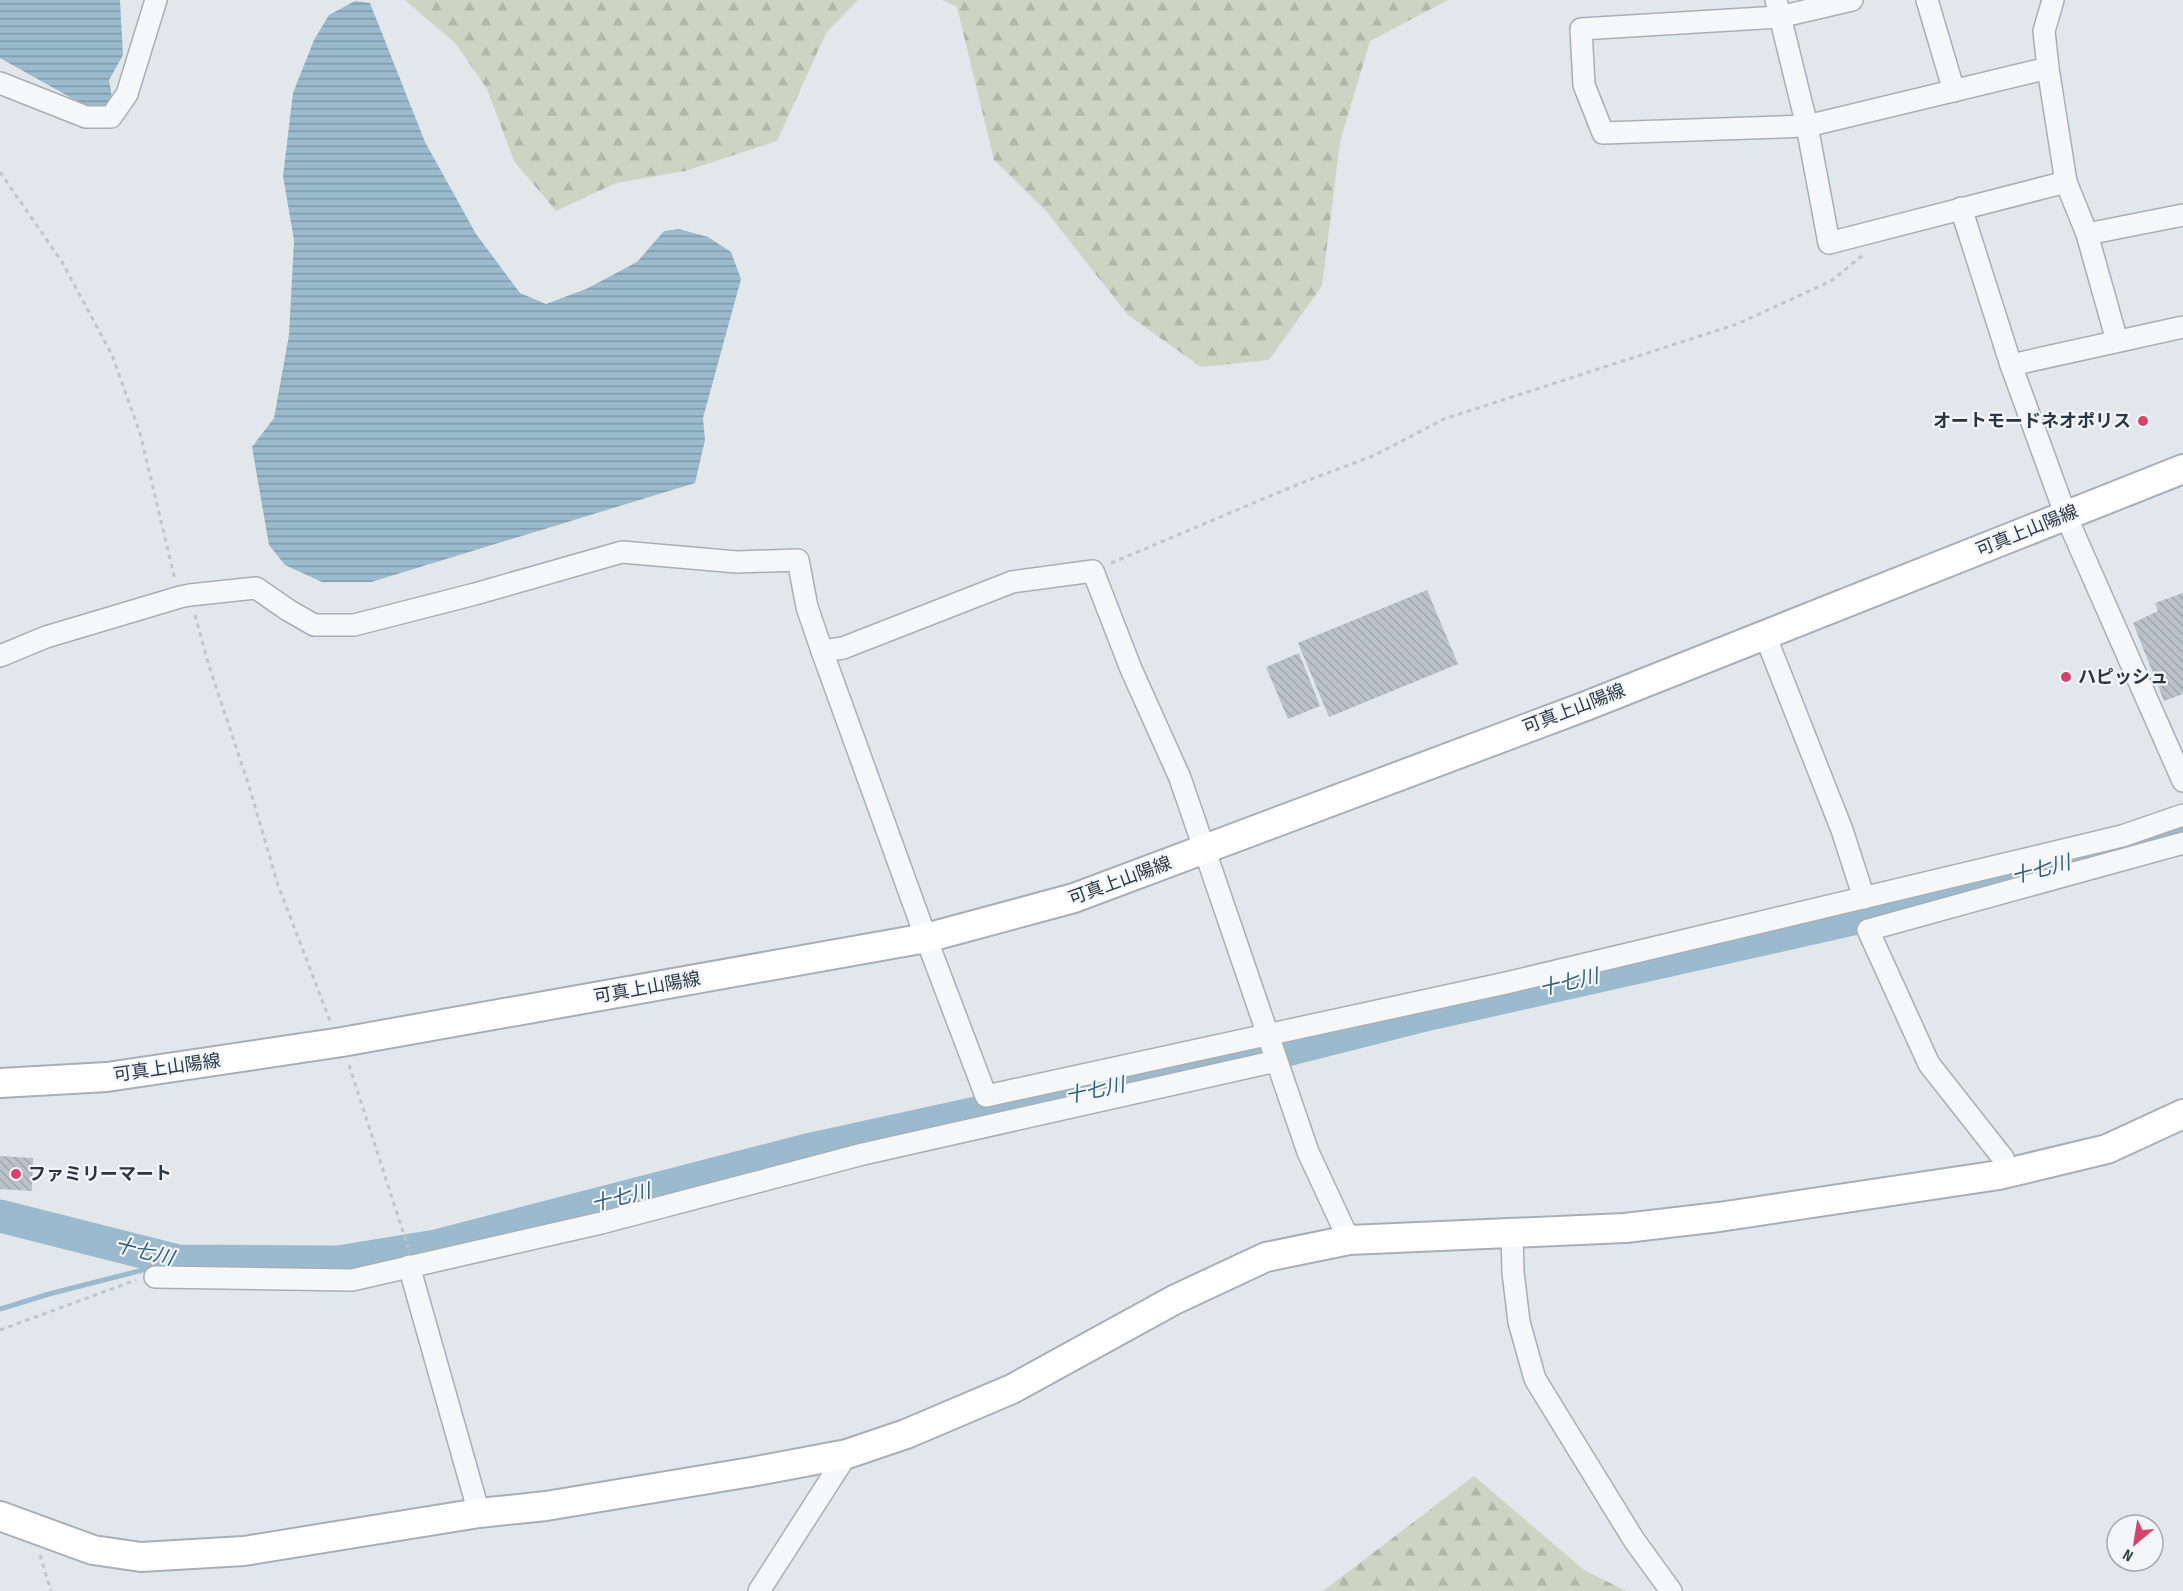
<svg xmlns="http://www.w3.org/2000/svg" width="2183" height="1591" font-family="'Sofia Sans Condensed','Noto Sans JP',sans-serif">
	<defs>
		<pattern id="forest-firs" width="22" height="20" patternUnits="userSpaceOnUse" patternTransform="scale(1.5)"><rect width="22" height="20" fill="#cad6c3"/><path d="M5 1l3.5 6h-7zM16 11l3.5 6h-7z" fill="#aeb8a9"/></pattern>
		<pattern id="water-rules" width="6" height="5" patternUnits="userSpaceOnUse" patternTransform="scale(1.5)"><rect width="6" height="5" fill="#9cbacd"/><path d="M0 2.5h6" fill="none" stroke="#7f98a8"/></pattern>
		<pattern id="building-back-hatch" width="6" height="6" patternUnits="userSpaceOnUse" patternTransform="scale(1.5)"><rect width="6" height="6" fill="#b9c1c9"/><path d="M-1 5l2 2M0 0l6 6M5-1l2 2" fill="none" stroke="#9fa6ae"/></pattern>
	</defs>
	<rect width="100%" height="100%" fill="#e2e7eb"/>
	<!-- forest -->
	<g fill="url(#forest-firs)">
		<polygon points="405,0 858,0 826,33 777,141 685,171 616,183 556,211 514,161 487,89 456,44"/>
		<polygon points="942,0 1448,0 1370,41 1340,142 1322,286 1269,360 1201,367 1128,315 1046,211 994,160 957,7"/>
		<polygon points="1474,1476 1584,1570 1626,1591 1323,1591"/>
	</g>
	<!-- water -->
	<g fill="url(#water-rules)">
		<polygon points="0,0 120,0 123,55 109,80 113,103 91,109 0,58"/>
		<polygon points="355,1 370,3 425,142 476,234 520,293 546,304 586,289 637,262 664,231 679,229 708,237 731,252 741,279 703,418 705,440 695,483 371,582 322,582 285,565 269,545 252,447 274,418 289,335 294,240 283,176 293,93 314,40 329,15"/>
	</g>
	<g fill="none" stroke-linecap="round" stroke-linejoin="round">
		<!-- stream -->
		<polyline stroke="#9cbacd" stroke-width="5" points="0,1309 49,1294 178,1261"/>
		<!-- river -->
		<polyline stroke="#9cbacd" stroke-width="33" points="0,1216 178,1261 338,1262 436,1246 811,1149 1072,1092 1247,1060 1421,1016 1884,912 2106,852 2183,827"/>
	</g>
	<!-- building -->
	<g fill="url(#building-back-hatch)">
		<polygon points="1427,590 1458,664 1329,717 1298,643"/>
		<polygon points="2183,593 2183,694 2164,701 2133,623 2158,611 2155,603"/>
		<polygon points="1299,653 1320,706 1288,719 1266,667"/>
		<polygon points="0,1156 33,1158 32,1191 0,1189"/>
	</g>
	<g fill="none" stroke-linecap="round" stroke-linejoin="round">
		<!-- street casing -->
		<g stroke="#a7afb6" stroke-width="24">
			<g id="street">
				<polyline points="1776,0 1807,126 1829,243 2066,182"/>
				<polyline points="1852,0 1779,17 1581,29 1584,85 1603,133 1807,126 2048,68"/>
				<polyline points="1927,0 1954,91"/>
				<polyline points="2053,0 2044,31 2048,68 2066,182 2087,234 2117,341"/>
				<polyline points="0,83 86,117 111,117 127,94 156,0"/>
				<polyline points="1961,208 2011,365 2066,516 2183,781"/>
				<polyline points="2087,234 2183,215"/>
				<polyline points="2011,365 2183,327"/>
				<polyline points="1765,635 1842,830 1864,898"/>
				<polyline points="822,651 843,648 1012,582 1093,571 1131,669 1180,778 1308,1152 1349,1240"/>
				<polyline points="0,656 46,637 180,597 190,595 256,588 288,610 314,625 354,625 475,594 622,552 737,562 798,560 807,607 822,651 926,938 986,1096 1506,983 2122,836 2183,815"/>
				<polyline points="2008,1172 2003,1158 1929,1064 1868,930 2183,843"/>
				<polyline points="1512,1232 1513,1272 1519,1322 1535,1379 1634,1540 1671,1591"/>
				<polyline points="409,1266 479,1513"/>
				<polyline points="155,1277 352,1280 601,1223 863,1154 1276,1061"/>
				<polyline points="759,1591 847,1454"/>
			</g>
		</g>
		<!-- secondary casing -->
		<g stroke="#a7afb6" stroke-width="32">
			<g id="secondary">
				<polyline points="0,1083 107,1077 342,1042 926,938 1074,898 1586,706 2183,469"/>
				<polyline points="0,1516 93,1550 141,1557 244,1551 479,1513 546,1506 751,1472 847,1454 906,1434 1012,1389 1174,1300 1266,1257 1349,1240 1625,1228 1719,1217 1999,1175 2107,1149 2183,1114"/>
			</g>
		</g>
		<!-- path -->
		<g stroke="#c0c5ca" stroke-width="3" stroke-dasharray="4.5 4.5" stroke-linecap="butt">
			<polyline points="0,172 62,262 112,355 140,433 175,580"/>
			<polyline points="1111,563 1306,481 1373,456 1444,419 1737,324 1831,281 1863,255"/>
			<polyline points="195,615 209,666 249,786 278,885 330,1021"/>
			<polyline points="349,1065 408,1247"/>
			<polyline points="0,1330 136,1280"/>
			<polyline points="40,1555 51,1591"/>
		</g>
		<!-- street -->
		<use href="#street" stroke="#f5f7f9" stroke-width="21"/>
		<!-- secondary -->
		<use href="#secondary" stroke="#fff" stroke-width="28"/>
	</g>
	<!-- markers -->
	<g fill="#d6426c" stroke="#f2f6f8" stroke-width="2">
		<circle cx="2143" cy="421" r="6"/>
		<circle cx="2066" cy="677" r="6"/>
		<circle cx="16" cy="1174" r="6"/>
	</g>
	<g text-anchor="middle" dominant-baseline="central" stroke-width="4.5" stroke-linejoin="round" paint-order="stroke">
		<!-- poi labels -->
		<g font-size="18" font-weight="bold" fill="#293744" stroke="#f2f6f8" text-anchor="start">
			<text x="2131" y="421" text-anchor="end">オートモードネオポリス</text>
			<text x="2078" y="677">ハピッシュ</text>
			<text x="28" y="1174">ファミリーマート</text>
		</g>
		<!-- street labels -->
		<g font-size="18" fill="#293744" stroke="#f2f6f8">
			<text transform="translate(2027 531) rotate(-22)">可真上山陽線</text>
			<text transform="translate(1574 709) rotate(-21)">可真上山陽線</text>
			<text transform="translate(1120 881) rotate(-20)">可真上山陽線</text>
			<text transform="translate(647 988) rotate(-10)">可真上山陽線</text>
			<text transform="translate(167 1068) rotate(-8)">可真上山陽線</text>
		</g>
		<!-- water labels -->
		<g font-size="20" font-style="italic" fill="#315c7b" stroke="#f2f6f8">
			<text transform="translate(2041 870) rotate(-15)">十七川</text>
			<text transform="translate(1569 983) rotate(-13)">十七川</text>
			<text transform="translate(1095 1091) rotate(-12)">十七川</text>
			<text transform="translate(621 1198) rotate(-14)">十七川</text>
			<text transform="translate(144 1252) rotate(14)">十七川</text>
		</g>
	</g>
	<!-- north arrow -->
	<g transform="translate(2135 1543) rotate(210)"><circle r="28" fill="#f2f6f8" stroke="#a2aab0" stroke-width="1.5"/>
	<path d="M0-4.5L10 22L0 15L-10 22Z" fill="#d6426c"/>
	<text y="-9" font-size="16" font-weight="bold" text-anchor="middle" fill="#293744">N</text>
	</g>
</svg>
